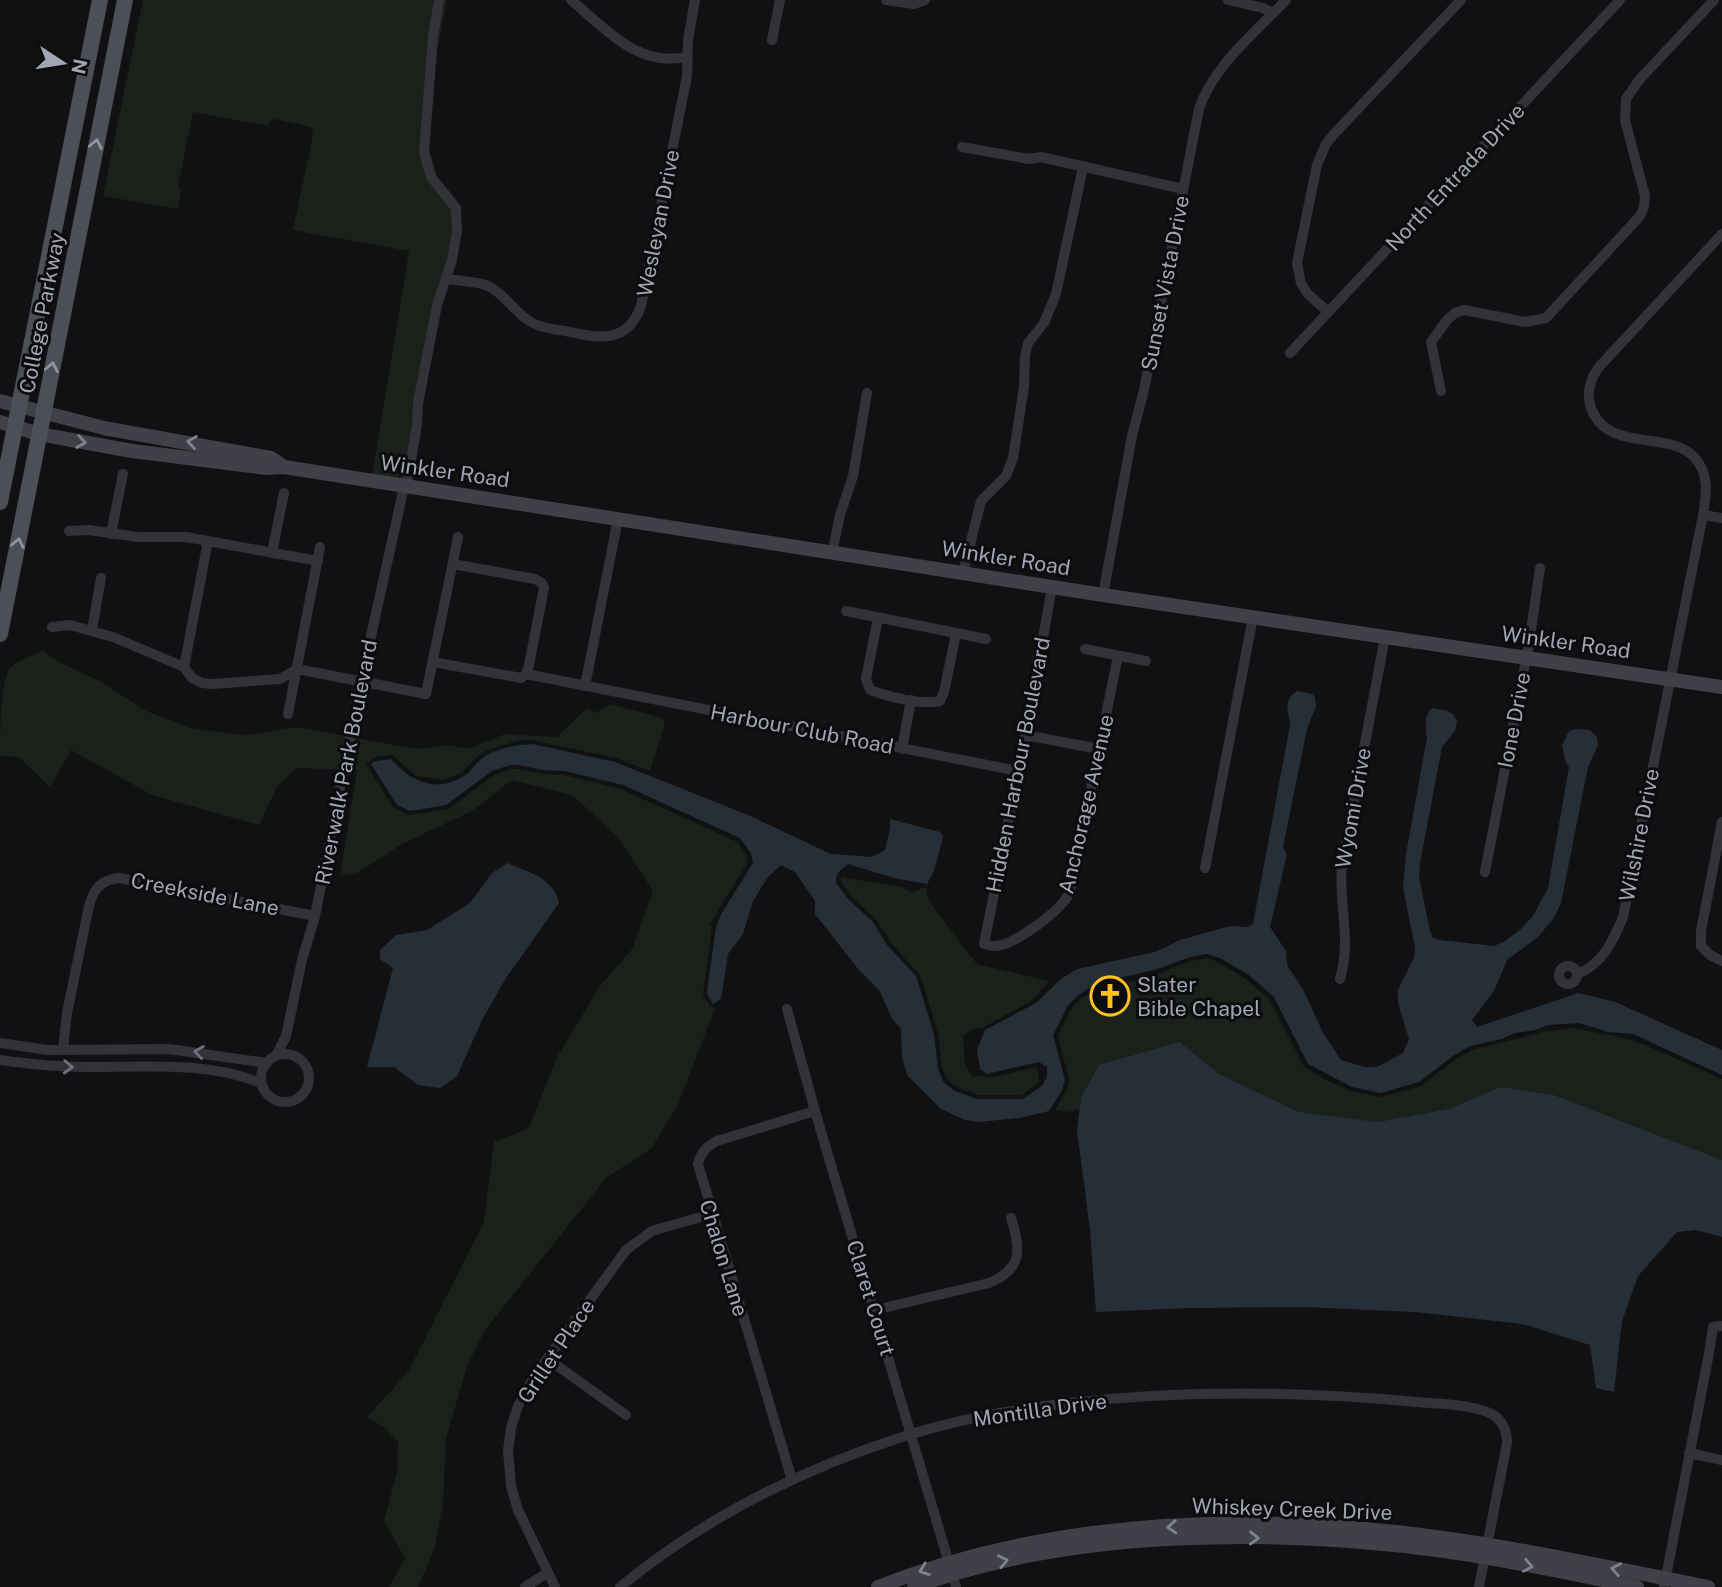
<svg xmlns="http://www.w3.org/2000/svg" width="1722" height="1587" font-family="'Public Sans',sans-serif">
	<rect width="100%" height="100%" fill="#111113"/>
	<!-- green -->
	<g fill="#19211a">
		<polygon points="143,0 447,0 431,81 428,147 439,180 458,213 437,310 412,483 372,477 409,251 293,230 313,135 311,127 275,119 270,121 268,126 193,112 178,186 181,190 178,209 103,196"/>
		<path d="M43 651 60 663 100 681 146 711 194 729 246 735 297 727 416 749 449 745 468 749 505 734 557 737 587 708 595 713 610 704 662 718 665 724 650 770 653 772 616 758 531 740 517 741 488 750 479 755 461 773 443 780 416 776 392 755 375 757 366 764 393 807 409 815 449 809 494 775 511 769H518L544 774 565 775 621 789 737 842 746 854 748 862 709 926 712 927 703 994 710 1007 715 1008 678 1105 651 1149 607 1177 485 1330 467 1366 446 1439 443 1503 435 1547 418 1587H389L405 1558 384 1521 397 1472 398 1441 385 1428 367 1417 408 1372 484 1222 494 1142 529 1128 557 1057 600 986 632 949 653 891 617 836 572 795 512 780 472 811 402 844 359 872 340 876 357 770 296 768 277 787 259 825 152 795 71 750 50 787 20 758 0 755C0 736 0 686 9 670 15 660 33 656 43 651Z"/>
		<polygon points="841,877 902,887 912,893 922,888 926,888 928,900 977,964 1049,981 1033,1000 982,1028 972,1029 963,1036 965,1064 973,1077 982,1076 989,1078 1037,1067 1039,1082 1022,1095 978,1095 957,1087 948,1080 942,1068 938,1033 920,975 891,943 876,920 852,897 841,882"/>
		<polygon points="1208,958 1218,962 1246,979 1270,1000 1304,1067 1326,1080 1351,1091 1381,1097 1421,1086 1456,1059 1472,1050 1546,1031 1574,1028 1624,1038 1645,1045 1722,1079 1722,1160 1554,1095 1501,1087 1448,1109 1378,1122 1299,1112 1219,1074 1180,1042 1081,1098 1080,1109 1067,1112 1055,1110 1066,1092 1069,1080 1058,1036 1071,1009 1080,999 1091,992 1160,973 1191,961"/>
	</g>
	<!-- water -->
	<g fill="#262f37">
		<path d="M1297 691 1312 694 1315 697 1316 706 1307 729 1283 847 1287 854 1270 927 1286 951 1287 965 1304 991 1323 1033 1341 1060 1365 1067H1377L1403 1053 1409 1039 1398 1003V990L1414 958 1415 947 1403 888 1406 854 1427 738C1426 727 1423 717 1432 708L1448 711 1453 714 1457 721 1455 731 1442 747 1420 863 1419 877 1430 931 1433 938 1440 940 1494 946 1504 942 1521 929 1533 916 1548 888 1569 767 1565 760 1562 745 1569 731 1576 729 1590 730 1597 737 1598 745 1588 767 1561 903 1553 919 1538 937 1507 960 1494 991 1472 1020 1477 1027 1578 993 1615 1002 1722 1050V1075L1633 1034 1608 1032 1579 1023 1548 1025 1536 1030 1515 1033 1502 1039 1470 1046 1453 1056 1419 1082 1381 1093 1352 1087 1308 1064 1274 997 1249 975 1220 958 1207 954 1190 957 1158 969 1111 980 1098 987 1089 988 1077 996 1067 1007 1053 1035 1065 1080 1062 1090 1049 1111 1019 1118 979 1122 965 1120 941 1109 907 1075 902 1057 901 1029 892 1018 879 990 859 970 815 914V901L795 872 781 865 768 877 753 901 743 934 728 954 721 999 713 1004 707 994 708 984 716 928 721 914 753 863 751 853 740 838 623 785 565 771 543 770 518 765H510L492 771 446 805 410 811 397 805 371 764 376 761 391 759C410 781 436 794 464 776 472 771 476 762 484 757 497 748 516 745 532 744L615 762 748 815 831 854 872 857 885 850 890 828V819L940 832 943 837 934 871 927 884 894 878 848 864 837 874 836 883 849 900 873 922 887 945 916 976 934 1034 938 1069 944 1083 955 1091 977 1099H1023L1043 1085 1047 1076V1067L1039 1062 987 1074 980 1069 977 1050 985 1030 1036 1003 1061 979 1077 969 1155 952 1180 940 1230 926 1248 927 1253 924 1290 725C1289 710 1282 701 1297 691Z"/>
		<path d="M507 863C529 872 554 878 559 903L506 978 482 1020 457 1076 440 1088 418 1085 394 1067H367L393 968 380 959V950L396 935 427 930 470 903 492 873Z"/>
		<polygon points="1180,1042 1219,1074 1299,1112 1378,1122 1448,1109 1501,1087 1554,1095 1722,1160 1722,1237 1696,1230 1677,1232 1638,1276 1622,1321 1614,1392 1596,1388 1590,1345 1522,1324 1415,1312 1304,1307 1189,1308 1096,1312 1090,1230 1077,1130 1081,1098 1099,1065"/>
	</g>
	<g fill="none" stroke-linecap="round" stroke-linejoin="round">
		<!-- street -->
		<g stroke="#323238" stroke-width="10">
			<path d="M571 0C605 28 638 68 686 57"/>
			<polyline points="886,0 914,4 925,0"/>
			<polyline points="1228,0 1263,8 1273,13"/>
			<polyline points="772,40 780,0"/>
			<polyline points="962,147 1029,159 1041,157 1183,189"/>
			<path d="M446 279C459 281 477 281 488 286 503 293 512 308 525 318 536 327 551 329 565 331 598 338 627 345 641 306L687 76 688 40 695 0"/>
			<polyline points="1328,312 1307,293 1301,283 1297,263 1317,165 1326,144 1334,134 1461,0"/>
			<polyline points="1290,353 1620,0"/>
			<polyline points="1441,391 1431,342 1447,320 1455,313 1464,310 1525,322 1546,318 1640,216 1644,207 1645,196 1625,120 1626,99 1639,80 1714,0"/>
			<polyline points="1703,515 1722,518"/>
			<polyline points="69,531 89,530 138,537 186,537 318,561"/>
			<polyline points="111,534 123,474"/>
			<polyline points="272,553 284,493"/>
			<polyline points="832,553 840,515 853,476 867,393"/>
			<polyline points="963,573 981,501 1006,476 1013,458 1024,387 1025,356 1028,343 1044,323 1056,294 1083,167"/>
			<path d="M1052 587 1030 711 984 944C988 945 991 946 995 946 1015 945 1062 910 1070 892L1118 656"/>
			<path d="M1103 595 1132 436 1144 390 1199 109C1214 65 1255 33 1286 0"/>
			<polyline points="846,611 986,639"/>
			<path d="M878 618 866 679 870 690C890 697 919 705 940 701L944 692 956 634"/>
			<polyline points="52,627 70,625 113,637 184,667 192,678 202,683 213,684 280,679 297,669 426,694 458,537"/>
			<polyline points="92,630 101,578"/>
			<polyline points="1085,649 1146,661"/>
			<polyline points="433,662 521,678 526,674 529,665 544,588 542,583 535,579 453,564"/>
			<polyline points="184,667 208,541"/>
			<polyline points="526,674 1018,771"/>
			<polyline points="585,686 618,519"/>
			<polyline points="288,714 320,547"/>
			<polyline points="1025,735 1099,749"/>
			<polyline points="902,749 911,700"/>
			<polyline points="1722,822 1701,931 1701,946 1710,955 1722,961"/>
			<polyline points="1205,868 1253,617"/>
			<polyline points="1485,872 1529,644 1540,568"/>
			<circle cx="1568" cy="975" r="9"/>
			<path d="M1577 974C1603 964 1613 941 1623 917L1703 515C1706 495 1710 475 1695 458 1669 429 1608 454 1591 408 1586 394 1590 379 1599 367L1722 234"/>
			<path d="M1340 979C1352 939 1338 905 1342 865L1385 637"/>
			<polyline points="787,1009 815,1111 956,1587"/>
			<polyline points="0,1043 48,1050 169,1049 267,1063"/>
			<path d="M63 1049 67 1013 89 906C94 888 101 880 119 878L315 916"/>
			<circle cx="285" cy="1078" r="24"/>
			<polyline points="276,1056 286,1036 302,960 315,916 361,681 404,487 408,478 417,425 418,403 437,305 452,260 457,231 456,208 431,177 424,152 433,36 439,0"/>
			<path d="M0 1060C29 1064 57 1067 86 1067 140 1067 212 1061 262 1084"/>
			<path d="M875 1310 989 1283C1023 1269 1021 1249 1011 1218"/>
			<polyline points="548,1359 626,1415"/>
			<polyline points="1689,1453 1722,1460"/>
			<path d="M792 1480 698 1164C701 1152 706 1147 717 1141L815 1111"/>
			<polyline points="525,1587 547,1573"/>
			<polyline points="555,1587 518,1510 511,1486 508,1451 511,1428 518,1406 534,1377 626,1250 652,1231 711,1214"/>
			<path d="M620 1587C704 1518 804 1468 908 1435 960 1419 1015 1409 1069 1403 1185 1390 1301 1391 1417 1402 1438 1404 1477 1404 1495 1416 1504 1423 1507 1432 1507 1443L1479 1587"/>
			<polyline points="1664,1587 1709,1353 1713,1327 1722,1326"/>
		</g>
		<!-- secondary -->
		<g stroke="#404148" stroke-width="14">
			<polyline points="0,401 104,428 271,458 284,467"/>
			<polyline points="0,422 39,434 132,451 267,468 284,467 1103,595 1722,687"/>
			<path d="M878 1587C1043 1522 1230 1513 1405 1533 1507 1545 1607 1567 1708 1587"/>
			<path d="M914 1587C1071 1529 1280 1528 1444 1551 1509 1560 1573 1574 1637 1587"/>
		</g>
		<!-- primary -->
		<g stroke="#4d4f57" stroke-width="16">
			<polyline points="0,502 100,0"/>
			<polyline points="0,634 125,0"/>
		</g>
	</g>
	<!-- one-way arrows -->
	<defs><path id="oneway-chevron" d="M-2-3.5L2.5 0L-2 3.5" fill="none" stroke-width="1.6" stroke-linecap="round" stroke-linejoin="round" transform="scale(1.75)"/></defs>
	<g stroke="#9095a2">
		<use href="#oneway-chevron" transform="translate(96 144) rotate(-79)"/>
		<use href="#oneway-chevron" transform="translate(52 367) rotate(-79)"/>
		<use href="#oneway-chevron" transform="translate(18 543) rotate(-79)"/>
	</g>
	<g stroke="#7f838f">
		<use href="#oneway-chevron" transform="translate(81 442) rotate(10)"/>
		<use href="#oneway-chevron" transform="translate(192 442) rotate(-171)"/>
		<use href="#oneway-chevron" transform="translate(1172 1527) rotate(177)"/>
		<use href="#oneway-chevron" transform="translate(1254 1538) rotate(1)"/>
		<use href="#oneway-chevron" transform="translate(1003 1561) rotate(-12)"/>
		<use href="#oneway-chevron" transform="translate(1528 1566) rotate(11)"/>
		<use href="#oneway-chevron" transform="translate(1616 1569) rotate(-169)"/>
		<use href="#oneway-chevron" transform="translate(924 1570) rotate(160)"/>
	</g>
	<g stroke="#6f727d">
		<use href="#oneway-chevron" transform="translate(199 1052) rotate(-172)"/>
		<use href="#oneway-chevron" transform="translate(68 1067) rotate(2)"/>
	</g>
	<!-- icons -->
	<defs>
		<g id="church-ring" transform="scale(2.0125)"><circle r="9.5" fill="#0c0c0e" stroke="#ffc21d" stroke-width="1.5"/><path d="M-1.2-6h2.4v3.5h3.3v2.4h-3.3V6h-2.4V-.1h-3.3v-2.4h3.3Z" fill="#ffc21d"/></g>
	</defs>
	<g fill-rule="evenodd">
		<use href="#church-ring" x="1110" y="996"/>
	</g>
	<g text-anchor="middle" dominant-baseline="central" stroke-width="6" stroke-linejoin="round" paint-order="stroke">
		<!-- street labels -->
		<g font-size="21" fill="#a1a6b5" stroke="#0c0c0e">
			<text transform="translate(1455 177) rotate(-47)">North Entrada Drive</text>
			<text transform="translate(658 223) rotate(-79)">Wesleyan Drive</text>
			<text transform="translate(1165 283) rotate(-79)">Sunset Vista Drive</text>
			<text transform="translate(42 313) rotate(-79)">College Parkway</text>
			<text transform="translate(445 471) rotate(8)">Winkler Road</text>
			<text transform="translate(1006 558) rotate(9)">Winkler Road</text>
			<text transform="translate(1566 642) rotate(8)">Winkler Road</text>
			<text transform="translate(1514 720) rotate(-79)">Ione Drive</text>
			<text transform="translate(802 729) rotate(11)">Harbour Club Road</text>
			<text transform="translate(346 762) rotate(-79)">Riverwalk Park Boulevard</text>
			<text transform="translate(1018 765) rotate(-79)">Hidden Harbour Boulevard</text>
			<text transform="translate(1086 804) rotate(-77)">Anchorage Avenue</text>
			<text transform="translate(1353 808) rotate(-80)">Wyomi Drive</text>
			<text transform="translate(1639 835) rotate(-79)">Wilshire Drive</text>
			<text transform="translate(205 894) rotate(11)">Creekside Lane</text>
			<text transform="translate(724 1258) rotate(73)">Chalon Lane</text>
			<text transform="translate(871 1298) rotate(73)">Claret Court</text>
			<text transform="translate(556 1351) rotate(-56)">Grillet Place</text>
			<text transform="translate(1040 1410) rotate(-8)">Montilla Drive</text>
			<text transform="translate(1292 1509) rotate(2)">Whiskey Creek Drive</text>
		</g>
		<!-- poi labels -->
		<g font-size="21" fill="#a1a6b5" stroke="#0c0c0e" text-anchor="start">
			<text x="1137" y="984">Slater<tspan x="1137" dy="24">Bible Chapel</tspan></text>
		</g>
	</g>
	<!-- north arrow -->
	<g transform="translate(63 63) rotate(102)" stroke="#0c0c0e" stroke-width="5" paint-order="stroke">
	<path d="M0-5L12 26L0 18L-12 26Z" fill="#a1a6b5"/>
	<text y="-10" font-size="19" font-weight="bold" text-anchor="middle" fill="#a1a6b5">N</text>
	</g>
</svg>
